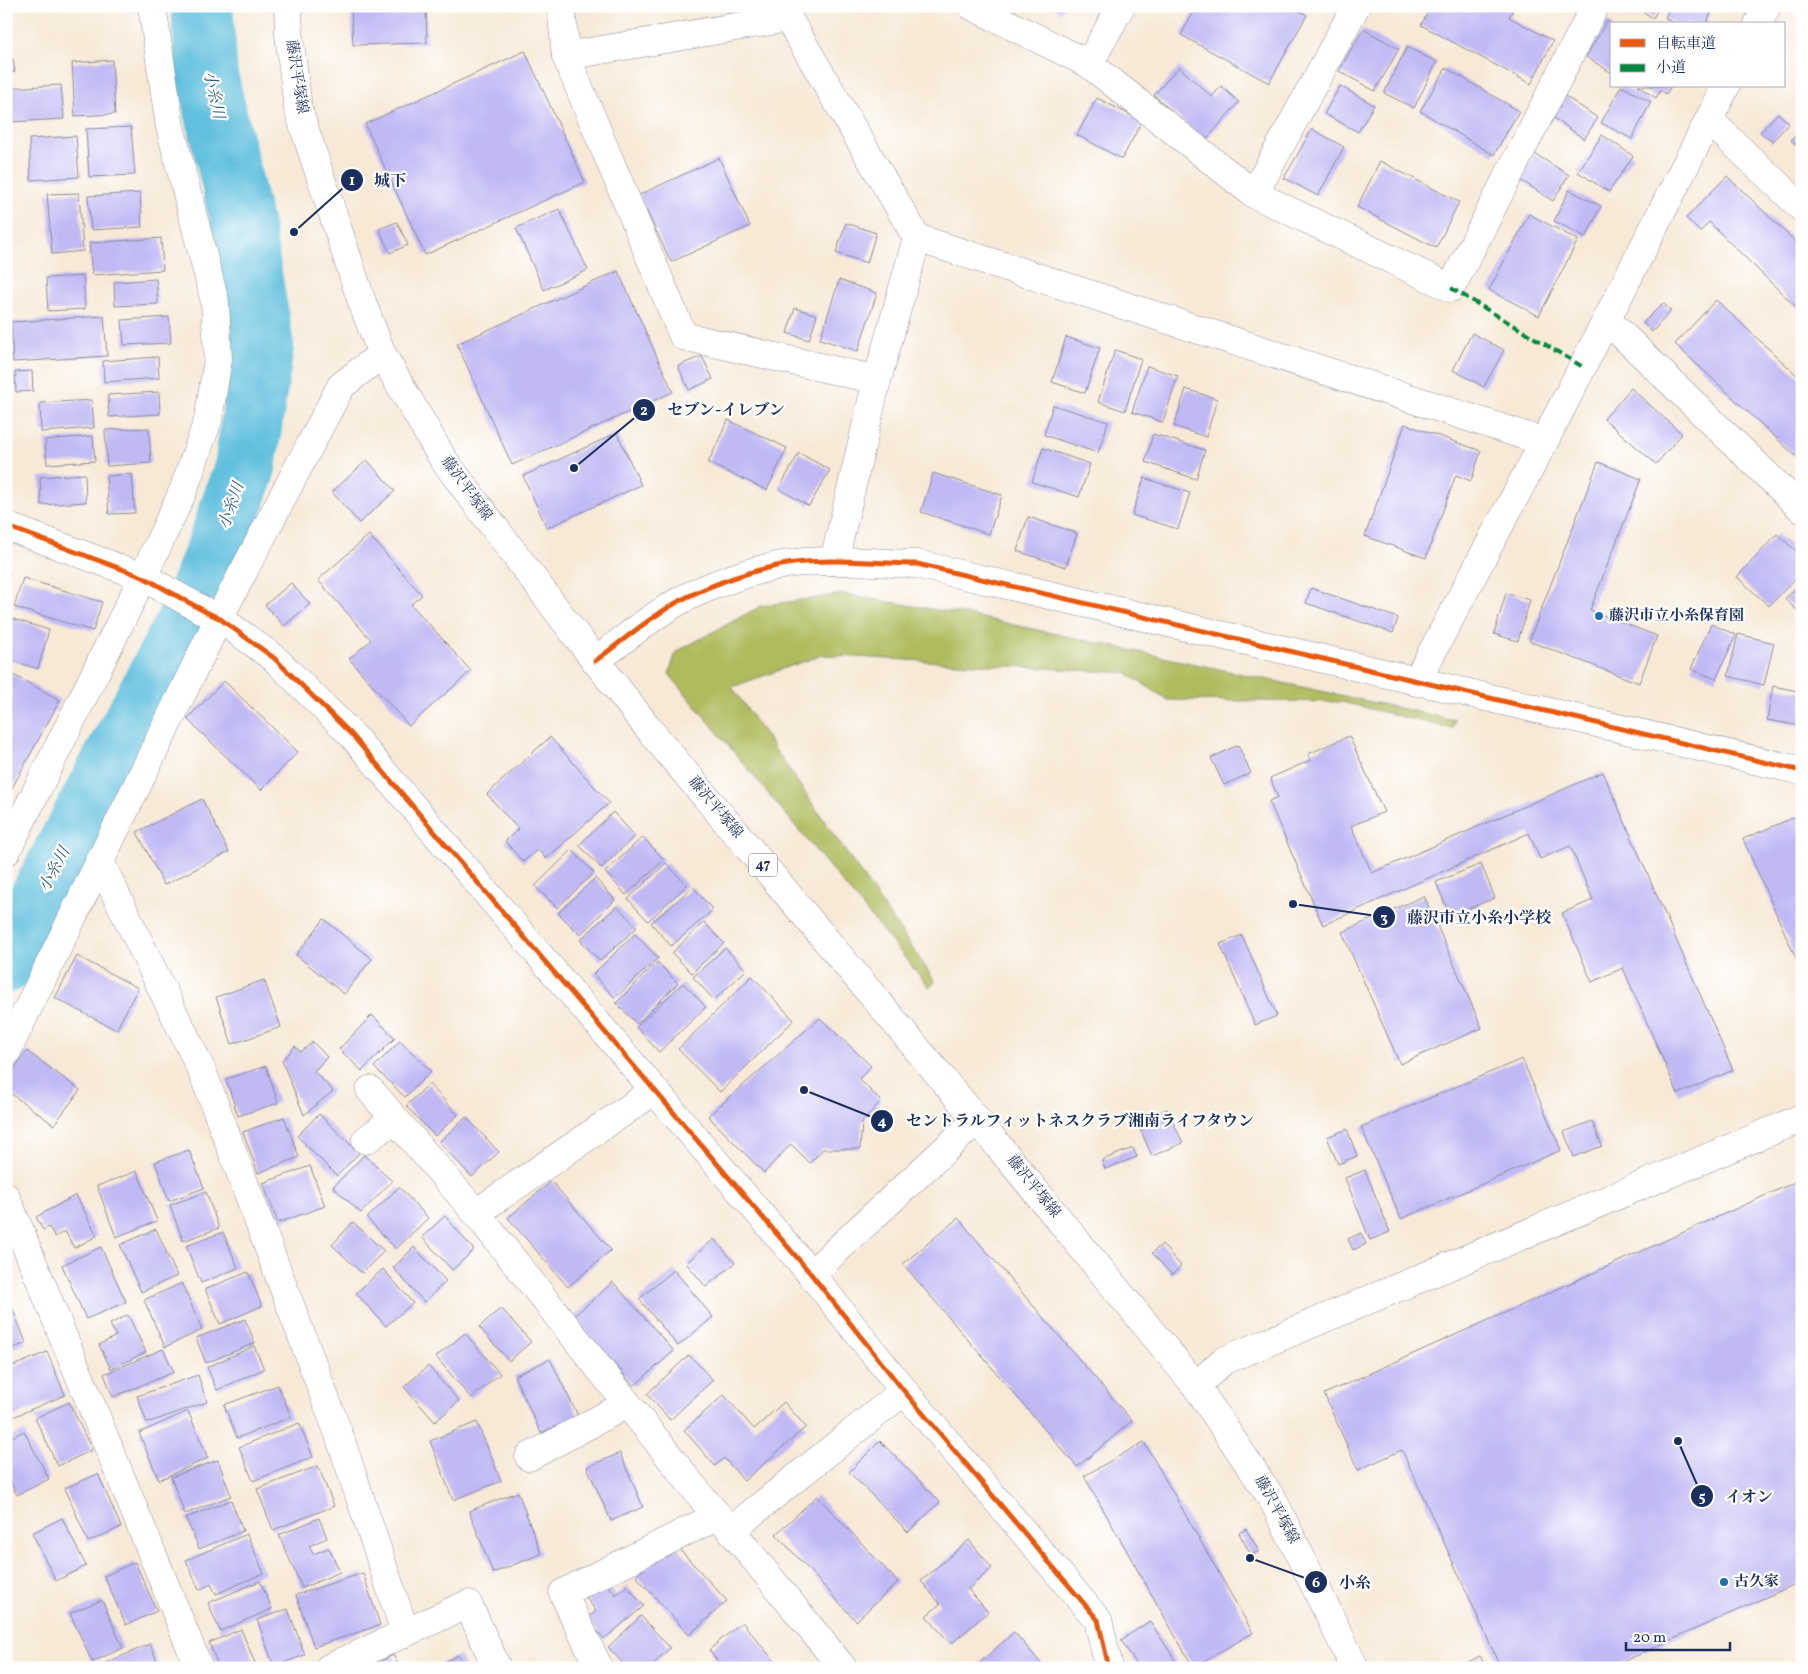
<svg xmlns="http://www.w3.org/2000/svg" width="1808" height="1674" font-family="Vollkorn,'Noto Serif JP',serif">
	<rect width="100%" height="100%" fill="#fff"/>
	<filter id="ink" filterUnits="userSpaceOnUse"><feTurbulence type="fractalNoise" baseFrequency=".02" numOctaves="2"/><feDisplacementMap in="SourceGraphic" scale="10" xChannelSelector="R" yChannelSelector="G"/><feConvolveMatrix kernelMatrix="1 2 1 2 8 2 1 2 1" color-interpolation-filters="sRGB"/></filter>
	<filter id="wash" filterUnits="userSpaceOnUse"><feTurbulence type="fractalNoise" baseFrequency=".0096" numOctaves="4" result="noise"/><feDisplacementMap in="SourceGraphic" scale="20" xChannelSelector="R" yChannelSelector="G"/><feGaussianBlur stdDeviation="1.12" result="paint"/><feColorMatrix in="noise" values="0 0 0 0 0 0 0 0 0 0 0 0 0 0 0 0 0 1.4 0 .05"/><feComposite in="paint" operator="in"/></filter>
	<g filter="url(#wash)">
		<rect width="100%" height="100%" fill="#f7e9d6"/>
		<!-- green -->
		<polygon fill="#afbb5c" stroke="#65755d" points="842,594 968,615 1455,720 1452,729 1342,702 1168,700 1126,673 822,655 732,687 935,981 930,988 669,674 676,652 761,606"/>
		<g fill="none" stroke-linecap="round" stroke-linejoin="round">
			<!-- river -->
			<polyline stroke="#60c0de" stroke-width="62" points="6,962 188,620 216,552 245,467 263,346 244,232 207,76 202,6"/>
		</g>
		<g id="blocks">
			<!-- building -->
			<g fill="#c0b9f4">
				<polygon points="351,6 426,6 427,43 353,45"/>
				<polygon points="1053,6 1065,6 1060,12"/>
				<polygon points="1197,6 1252,6 1256,8 1257,6 1291,6 1307,15 1269,83 1181,35"/>
				<polygon points="1431,6 1515,6 1509,17 1553,41 1531,84 1421,25"/>
				<polygon points="1634,6 1660,6 1653,18"/>
				<polygon points="1670,6 1714,6 1706,24 1676,24 1665,18"/>
				<polygon points="1607,21 1612,24 1612,73 1586,57"/>
				<polygon points="1363,29 1399,49 1375,91 1339,71"/>
				<polygon points="1407,47 1437,62 1414,108 1384,93"/>
				<polygon points="525,51 585,182 425,255 365,124"/>
				<polygon points="13,59 15,72 6,72 6,60"/>
				<polygon points="112,60 115,114 75,116 72,63"/>
				<polygon points="1179,67 1212,97 1221,86 1239,102 1205,141 1154,95"/>
				<polygon points="1446,68 1519,111 1494,155 1420,111"/>
				<polygon points="61,85 64,119 10,122 7,88"/>
				<polygon points="1340,86 1374,105 1358,132 1324,114"/>
				<polygon points="1621,86 1651,102 1632,139 1601,123"/>
				<polygon points="1638,86 1671,86 1666,94 1661,90 1656,98"/>
				<polygon points="1565,96 1598,118 1584,139 1551,116"/>
				<polygon points="1097,98 1142,121 1122,159 1077,135"/>
				<polygon points="1778,113 1789,123 1772,142 1760,132"/>
				<polygon points="131,127 135,175 89,177 86,129"/>
				<polygon points="1312,129 1344,147 1318,196 1284,178"/>
				<polygon points="1802,129 1802,150 1791,140"/>
				<polygon points="1602,135 1633,156 1609,192 1578,172"/>
				<polygon points="76,136 79,177 31,180 29,139"/>
				<polygon points="1535,154 1569,175 1553,201 1519,179"/>
				<polygon points="719,158 750,226 671,262 639,195"/>
				<polygon points="1380,161 1459,202 1436,248 1357,207"/>
				<polygon points="1727,176 1802,248 1802,313 1709,222 1700,232 1686,218"/>
				<polygon points="1569,190 1601,206 1586,237 1554,221"/>
				<polygon points="79,193 83,251 52,254 47,194"/>
				<polygon points="140,193 142,227 91,230 88,196"/>
				<polygon points="559,209 588,270 544,290 516,228"/>
				<polygon points="1529,214 1578,240 1539,316 1489,290"/>
				<polygon points="397,222 408,245 390,253 379,229"/>
				<polygon points="846,223 876,233 867,263 836,253"/>
				<polygon points="161,238 163,270 92,275 89,243"/>
				<polygon points="618,271 673,392 512,465 457,344"/>
				<polygon points="83,276 85,309 48,311 46,278"/>
				<polygon points="156,279 158,304 115,306 114,282"/>
				<polygon points="839,280 877,293 858,351 820,339"/>
				<polygon points="1716,300 1802,380 1802,462 1675,344"/>
				<polygon points="1663,303 1671,311 1652,332 1643,323"/>
				<polygon points="795,308 817,315 809,340 787,333"/>
				<polygon points="104,316 107,356 13,362 11,322"/>
				<polygon points="169,317 171,343 124,345 122,320"/>
				<polygon points="1472,333 1504,350 1484,387 1453,370"/>
				<polygon points="1066,337 1100,348 1085,393 1052,382"/>
				<polygon points="1115,350 1141,359 1125,411 1098,402"/>
				<polygon points="702,356 713,379 689,390 678,366"/>
				<polygon points="158,357 159,378 104,382 103,361"/>
				<polygon points="1147,366 1178,376 1163,422 1132,412"/>
				<polygon points="32,371 33,391 16,392 15,372"/>
				<polygon points="1631,388 1682,434 1656,464 1604,419"/>
				<polygon points="1186,389 1217,399 1206,437 1174,426"/>
				<polygon points="159,392 160,414 109,417 108,395"/>
				<polygon points="92,400 94,428 41,432 40,403"/>
				<polygon points="1053,405 1108,422 1098,453 1044,435"/>
				<polygon points="728,420 787,448 767,490 708,463"/>
				<polygon points="1405,424 1481,451 1471,481 1456,475 1426,558 1365,536"/>
				<polygon points="149,428 151,463 107,466 105,430"/>
				<polygon points="617,433 641,485 547,528 523,476"/>
				<polygon points="1153,434 1205,450 1196,479 1145,462"/>
				<polygon points="93,436 95,461 47,464 45,440"/>
				<polygon points="1043,448 1090,464 1079,497 1032,482"/>
				<polygon points="799,453 830,470 809,506 779,489"/>
				<polygon points="367,460 395,491 359,523 332,492"/>
				<polygon points="1598,462 1641,479 1590,610 1657,636 1639,683 1529,641"/>
				<polygon points="933,473 1002,495 989,534 921,512"/>
				<polygon points="85,474 86,502 41,505 40,477"/>
				<polygon points="132,474 135,513 109,514 106,476"/>
				<polygon points="1144,478 1190,493 1178,529 1132,515"/>
				<polygon points="1028,517 1077,533 1066,567 1017,551"/>
				<polygon points="1777,534 1802,556 1802,572 1769,606 1737,577"/>
				<polygon points="369,535 422,595 411,604 471,671 409,726 349,659 371,640 318,580"/>
				<polygon points="6,571 10,573 7,583 6,583"/>
				<polygon points="23,578 102,602 93,631 14,607"/>
				<polygon points="1802,581 1802,615 1785,599"/>
				<polygon points="291,583 310,604 284,626 265,605"/>
				<polygon points="1311,588 1398,618 1393,633 1306,603"/>
				<polygon points="1506,593 1530,600 1518,641 1494,634"/>
				<polygon points="10,618 49,630 38,669 6,659 6,630"/>
				<polygon points="1711,624 1736,635 1716,679 1691,669"/>
				<polygon points="1738,634 1774,643 1764,685 1728,676"/>
				<polygon points="6,671 60,700 6,799"/>
				<polygon points="224,681 298,752 261,790 187,719"/>
				<polygon points="1773,686 1802,692 1802,726 1767,720"/>
				<polygon points="1349,736 1384,812 1351,826 1372,873 1603,772 1733,1070 1678,1094 1623,968 1592,982 1562,913 1593,900 1570,846 1540,859 1529,833 1323,925 1269,801 1278,797 1270,778 1311,760 1308,754"/>
				<polygon points="550,737 609,803 546,859 538,849 523,862 505,841 518,829 487,794"/>
				<polygon points="1238,745 1251,773 1224,785 1211,758"/>
				<polygon points="202,799 229,852 164,885 137,832"/>
				<polygon points="613,812 635,836 601,868 579,845"/>
				<polygon points="1802,814 1802,972 1743,839"/>
				<polygon points="643,837 664,860 626,895 605,872"/>
				<polygon points="572,850 594,873 557,908 535,886"/>
				<polygon points="666,863 687,885 648,921 628,899"/>
				<polygon points="1481,864 1495,898 1450,916 1436,882"/>
				<polygon points="595,878 615,900 580,935 558,913"/>
				<polygon points="693,887 713,910 671,946 651,923"/>
				<polygon points="1424,896 1482,1028 1400,1064 1342,932"/>
				<polygon points="617,906 637,927 600,961 580,940"/>
				<polygon points="324,919 372,959 344,994 296,955"/>
				<polygon points="704,922 724,943 692,973 672,953"/>
				<polygon points="635,934 658,958 615,998 593,974"/>
				<polygon points="1242,935 1277,1016 1255,1025 1220,944"/>
				<polygon points="725,948 746,970 714,1000 693,977"/>
				<polygon points="77,956 138,988 116,1030 55,998"/>
				<polygon points="657,962 678,983 637,1024 616,1003"/>
				<polygon points="752,976 794,1020 720,1092 678,1049"/>
				<polygon points="264,980 281,1027 232,1044 216,997"/>
				<polygon points="683,983 706,1007 659,1052 636,1027"/>
				<polygon points="372,1015 395,1038 362,1071 339,1049"/>
				<polygon points="820,1018 871,1066 859,1079 881,1101 862,1122 860,1149 823,1149 810,1163 791,1144 764,1173 708,1116"/>
				<polygon points="400,1041 431,1071 405,1097 374,1067"/>
				<polygon points="313,1042 327,1057 314,1071 333,1091 304,1115 282,1061 295,1046 300,1052"/>
				<polygon points="27,1051 80,1090 54,1125 6,1090 6,1080"/>
				<polygon points="1522,1059 1561,1150 1401,1219 1361,1127"/>
				<polygon points="266,1066 278,1103 238,1116 226,1079"/>
				<polygon points="429,1084 458,1115 435,1136 406,1106"/>
				<polygon points="1167,1109 1183,1143 1152,1156 1137,1122"/>
				<polygon points="319,1114 359,1153 337,1176 297,1136"/>
				<polygon points="284,1117 299,1157 258,1173 243,1132"/>
				<polygon points="466,1117 499,1152 472,1177 439,1142"/>
				<polygon points="1592,1121 1602,1146 1574,1157 1564,1132"/>
				<polygon points="1347,1129 1357,1156 1338,1164 1327,1137"/>
				<polygon points="1133,1148 1137,1157 1105,1169 1102,1160"/>
				<polygon points="189,1150 204,1188 169,1201 155,1162"/>
				<polygon points="364,1155 392,1181 361,1213 333,1187"/>
				<polygon points="310,1166 325,1206 278,1223 263,1183"/>
				<polygon points="1365,1170 1390,1232 1370,1240 1345,1178"/>
				<polygon points="137,1171 157,1221 116,1237 97,1186"/>
				<polygon points="1802,1179 1802,1581 1609,1668 1501,1668 1402,1450 1358,1470 1324,1394"/>
				<polygon points="551,1181 611,1250 568,1287 508,1218"/>
				<polygon points="399,1187 428,1218 396,1249 367,1218"/>
				<polygon points="206,1192 219,1228 183,1241 170,1205"/>
				<polygon points="76,1195 97,1236 74,1248 65,1231 55,1237 49,1227 43,1230 36,1217"/>
				<polygon points="445,1216 474,1250 452,1270 422,1237"/>
				<polygon points="958,1218 1132,1421 1077,1467 903,1264"/>
				<polygon points="353,1222 384,1251 362,1273 332,1245"/>
				<polygon points="156,1229 177,1276 141,1292 120,1245"/>
				<polygon points="223,1232 238,1268 201,1283 186,1246"/>
				<polygon points="1361,1233 1366,1244 1353,1250 1348,1239"/>
				<polygon points="714,1239 735,1263 706,1287 686,1263"/>
				<polygon points="1162,1244 1181,1266 1172,1275 1152,1253"/>
				<polygon points="101,1247 126,1302 86,1319 62,1265"/>
				<polygon points="414,1247 446,1281 424,1302 393,1268"/>
				<polygon points="383,1269 413,1303 386,1326 356,1293"/>
				<polygon points="674,1270 713,1317 678,1346 639,1299"/>
				<polygon points="248,1272 262,1306 220,1324 205,1289"/>
				<polygon points="613,1282 674,1351 634,1386 573,1317"/>
				<polygon points="182,1283 202,1330 165,1347 144,1300"/>
				<polygon points="9,1299 26,1343 6,1351 6,1301"/>
				<polygon points="501,1308 531,1342 509,1361 479,1327"/>
				<polygon points="128,1315 146,1352 111,1369 99,1345 116,1336 110,1324"/>
				<polygon points="245,1319 255,1343 206,1363 196,1338"/>
				<polygon points="465,1333 500,1374 471,1398 436,1357"/>
				<polygon points="254,1346 264,1369 217,1390 207,1367"/>
				<polygon points="163,1349 174,1372 113,1397 104,1374"/>
				<polygon points="47,1352 65,1395 6,1420 6,1369"/>
				<polygon points="689,1355 713,1380 670,1420 647,1394"/>
				<polygon points="550,1359 578,1416 541,1433 514,1376"/>
				<polygon points="428,1366 459,1401 435,1422 404,1387"/>
				<polygon points="198,1375 207,1402 147,1423 137,1396"/>
				<polygon points="278,1385 291,1417 237,1438 224,1405"/>
				<polygon points="724,1395 754,1429 784,1402 806,1427 744,1481 724,1458 715,1466 684,1430"/>
				<polygon points="69,1402 92,1450 58,1466 35,1418"/>
				<polygon points="188,1411 208,1458 159,1480 139,1433"/>
				<polygon points="477,1422 501,1481 453,1500 430,1441"/>
				<polygon points="299,1423 313,1457 253,1481 239,1447"/>
				<polygon points="24,1431 49,1479 17,1495 6,1473 6,1440"/>
				<polygon points="880,1441 940,1502 908,1532 849,1472"/>
				<polygon points="1144,1442 1253,1633 1193,1667 1084,1476"/>
				<polygon points="620,1453 643,1507 611,1521 587,1467"/>
				<polygon points="218,1460 231,1496 185,1514 171,1477"/>
				<polygon points="318,1466 334,1506 273,1530 257,1489"/>
				<polygon points="98,1474 121,1527 88,1542 65,1488"/>
				<polygon points="518,1492 541,1554 493,1573 469,1511"/>
				<polygon points="817,1496 898,1582 856,1621 776,1534"/>
				<polygon points="231,1500 243,1531 199,1549 186,1518"/>
				<polygon points="62,1518 86,1566 56,1581 32,1533"/>
				<polygon points="319,1518 327,1538 309,1546 313,1554 329,1548 340,1572 302,1588 279,1535"/>
				<polygon points="1246,1529 1259,1551 1251,1555 1239,1533"/>
				<polygon points="247,1534 264,1573 216,1594 211,1584 199,1590 186,1560"/>
				<polygon points="969,1540 992,1568 968,1589 988,1612 951,1644 926,1616 940,1604 921,1581"/>
				<polygon points="673,1542 727,1601 689,1635 636,1576"/>
				<polygon points="135,1562 157,1611 126,1625 104,1576"/>
				<polygon points="363,1573 380,1625 314,1647 296,1595"/>
				<polygon points="260,1581 272,1609 220,1631 208,1603"/>
				<polygon points="605,1582 616,1595 627,1586 644,1606 604,1639 587,1619 596,1611 586,1598"/>
				<polygon points="102,1600 123,1648 92,1662 70,1613"/>
				<polygon points="288,1609 305,1655 274,1666 257,1620"/>
				<polygon points="641,1616 670,1648 649,1668 627,1668 608,1647"/>
				<polygon points="1150,1621 1180,1668 1139,1668 1121,1640"/>
				<polygon points="742,1622 780,1668 723,1668 709,1650"/>
				<polygon points="241,1629 257,1668 219,1668 209,1643"/>
				<polygon points="1014,1632 1045,1668 974,1668"/>
				<polygon points="150,1644 160,1668 100,1668 99,1666"/>
				<polygon points="393,1655 400,1668 367,1668"/>
				<polygon points="459,1655 465,1668 431,1668"/>
				<polygon points="1480,1656 1486,1668 1456,1668"/>
			</g>
		</g>
	</g>
	<g filter="url(#ink)">
		<use href="#blocks" fill-opacity="0" stroke="#898c9a" stroke-width="1"/>
		<g fill="none" stroke-linecap="round" stroke-linejoin="round">
			<!-- minor casing -->
			<g stroke="#898c9a" stroke-width="29">
				<g id="minor">
					<polyline points="561,6 566,56 683,336 877,380"/>
					<polyline points="787,6 788,18 917,238 1544,442"/>
					<polyline points="972,6 1089,64 1254,194 1451,288 1595,6"/>
					<polyline points="1758,24 1767,6"/>
					<polyline points="566,56 788,18"/>
					<polyline points="1089,64 1121,6"/>
					<polyline points="1709,120 1802,208"/>
					<polyline points="1254,194 1356,6"/>
					<polyline points="1607,320 1802,509"/>
					<polyline points="6,526 143,577 206,612 219,618 274,658 352,735 811,1274 904,1391 1098,1620 1109,1668"/>
					<polyline points="834,561 877,380 917,238"/>
					<path d="M595 661C625 639 656 612 689 596 718 582 756 569 787 564 830 558 874 563 917 564L1802 771"/>
					<polyline points="1416,682 1544,442 1726,86"/>
					<polyline points="6,852 143,577 183,491 208,420 218,359 215,302 170,127 152,6"/>
					<polyline points="99,860 202,1071 338,1432 405,1632"/>
					<polyline points="6,1053 219,618 341,386 382,354"/>
					<polyline points="370,1090 476,1213"/>
					<polyline points="654,1091 476,1213 703,1499 731,1530 843,1668"/>
					<polyline points="366,1140 394,1119"/>
					<polyline points="6,1197 199,1668"/>
					<polyline points="811,1274 977,1120"/>
					<polyline points="1196,1386 1223,1361 1802,1118"/>
					<polyline points="529,1457 627,1404"/>
					<polyline points="731,1530 904,1391"/>
					<polyline points="329,1668 468,1604 497,1668"/>
					<polyline points="599,1668 563,1593 717,1516"/>
				</g>
			</g>
			<!-- major casing -->
			<g stroke="#898c9a" stroke-width="29">
				<polyline id="major" points="288,6 289,34 298,109 363,305 382,354 443,459 571,629 652,733 977,1120 1196,1386 1273,1500 1355,1668"/>
			</g>
			<!-- minor -->
			<use href="#minor" stroke="#fff" stroke-width="28"/>
			<!-- major -->
			<use href="#major" stroke="#fff" stroke-width="28"/>
			<!-- quiet -->
			<polyline stroke="#00873e" stroke-width="4" stroke-dasharray="8 4" stroke-linecap="butt" points="1451,288 1583,367"/>
			<!-- cycleway casing -->
			<g stroke="#fff" stroke-width="8">
				<g id="cycleway">
					<polyline points="6,526 143,577 206,612 219,618 274,658 352,735 811,1274 904,1391 1098,1620 1109,1668"/>
					<path d="M595 661C625 639 656 612 689 596 718 582 756 569 787 564 830 558 874 563 917 564L1802 771"/>
				</g>
			</g>
			<!-- cycleway -->
			<use href="#cycleway" stroke="#e8590c" stroke-width="5"/>
		</g>
	</g>
	<!-- markers -->
	<g fill="#1f6fb2" stroke="#fff" stroke-width="2">
		<circle cx="1599" cy="616" r="5"/>
		<circle cx="1724" cy="1582" r="5"/>
	</g>
	<g text-anchor="middle" dominant-baseline="central" stroke-width="4.5" stroke-linejoin="round" paint-order="stroke">
		<!-- shield labels -->
		<rect fill="#fff" stroke="#5f6d8e" stroke-width="1" x="749" y="853.5" width="28" height="23" rx="4"/>
		<g font-size="14" font-weight="bold" fill="#1b2f5e">
			<text x="763" y="865">47</text>
		</g>
		<!-- street labels -->
		<g font-size="15" fill="#1b2f5e" stroke="#fff">
			<text transform="translate(296 77) rotate(81)">藤沢平塚線</text>
			<text transform="translate(466 489) rotate(54)">藤沢平塚線</text>
			<text transform="translate(715 808) rotate(50)">藤沢平塚線</text>
			<text transform="translate(1033 1187) rotate(51)">藤沢平塚線</text>
			<text transform="translate(1276 1510) rotate(61)">藤沢平塚線</text>
		</g>
		<!-- poi labels -->
		<g font-size="15" font-weight="bold" fill="#1b2f5e" stroke="#fff" text-anchor="start">
			<text x="1609" y="616">藤沢市立小糸保育園</text>
			<text x="1734" y="1582">古久家</text>
		</g>
		<!-- water labels -->
		<g font-size="16" font-style="italic" fill="#305a84" stroke="#fff">
			<text transform="translate(213 95) rotate(78)">小糸川</text>
			<text transform="translate(232 506) rotate(-71)">小糸川</text>
			<text transform="translate(55 870) rotate(-62)">小糸川</text>
		</g>
	</g>
	<!-- callouts -->
	<path fill="none" stroke="#1b2f5e" stroke-width="2" d="M294 232L352 180M574 468L644 410M1293 904L1384 917M804 1090L882 1121M1678 1441L1702 1496M1250 1558L1316 1582"/>
	<g fill="#1b2f5e" stroke="#fff" stroke-width="2">
		<circle cx="294" cy="232" r="5"/>
		<circle cx="574" cy="468" r="5"/>
		<circle cx="1293" cy="904" r="5"/>
		<circle cx="804" cy="1090" r="5"/>
		<circle cx="1678" cy="1441" r="5"/>
		<circle cx="1250" cy="1558" r="5"/>
		<circle cx="352" cy="180" r="12"/>
		<circle cx="644" cy="410" r="12"/>
		<circle cx="1384" cy="917" r="12"/>
		<circle cx="882" cy="1121" r="12"/>
		<circle cx="1702" cy="1496" r="12"/>
		<circle cx="1316" cy="1582" r="12"/>
	</g>
	<g font-size="15" text-anchor="middle" font-weight="bold" fill="#fff">
		<text x="352" y="185">1</text>
		<text x="644" y="415">2</text>
		<text x="1384" y="922">3</text>
		<text x="882" y="1126">4</text>
		<text x="1702" y="1501">5</text>
		<text x="1316" y="1587">6</text>
	</g>
	<g font-size="16" text-anchor="middle" font-weight="bold" fill="#1b2f5e" stroke="#fff" stroke-width="4.5" stroke-linejoin="round" paint-order="stroke">
		<text x="390" y="186">城下</text>
		<text x="726" y="415">セブン-イレブン</text>
		<text x="1479" y="923">藤沢市立小糸小学校</text>
		<text x="1080" y="1126">セントラルフィットネスクラブ湘南ライフタウン</text>
		<text x="1749" y="1502">イオン</text>
		<text x="1355" y="1588">小糸</text>
	</g>
	<!-- margin -->
	<rect width="1808" height="1674" fill="none" stroke="#fff" stroke-width="25"/>
	<!-- legend -->
	<rect x="1610" y="22" width="175" height="65" fill="#ffffff" stroke="#a4acbf"/>
	<rect x="1620" y="39" width="25" height="8" fill="#e8590c" stroke="#a4acbf"/>
	<text x="1656" y="48" font-size="15" fill="#1b2f5e">自転車道</text>
	<rect x="1620" y="64" width="25" height="8" fill="#00873e" stroke="#a4acbf"/>
	<text x="1656" y="72" font-size="15" fill="#1b2f5e">小道</text>
	<!-- scale -->
	<path d="M1626 1642v8h104v-8" fill="none" stroke="#1b2f5e" stroke-width="2.5"/>
	<text x="1633" y="1642" font-size="15" fill="#1b2f5e" stroke="#ffffff" stroke-width="4" paint-order="stroke">20 m</text>
</svg>
